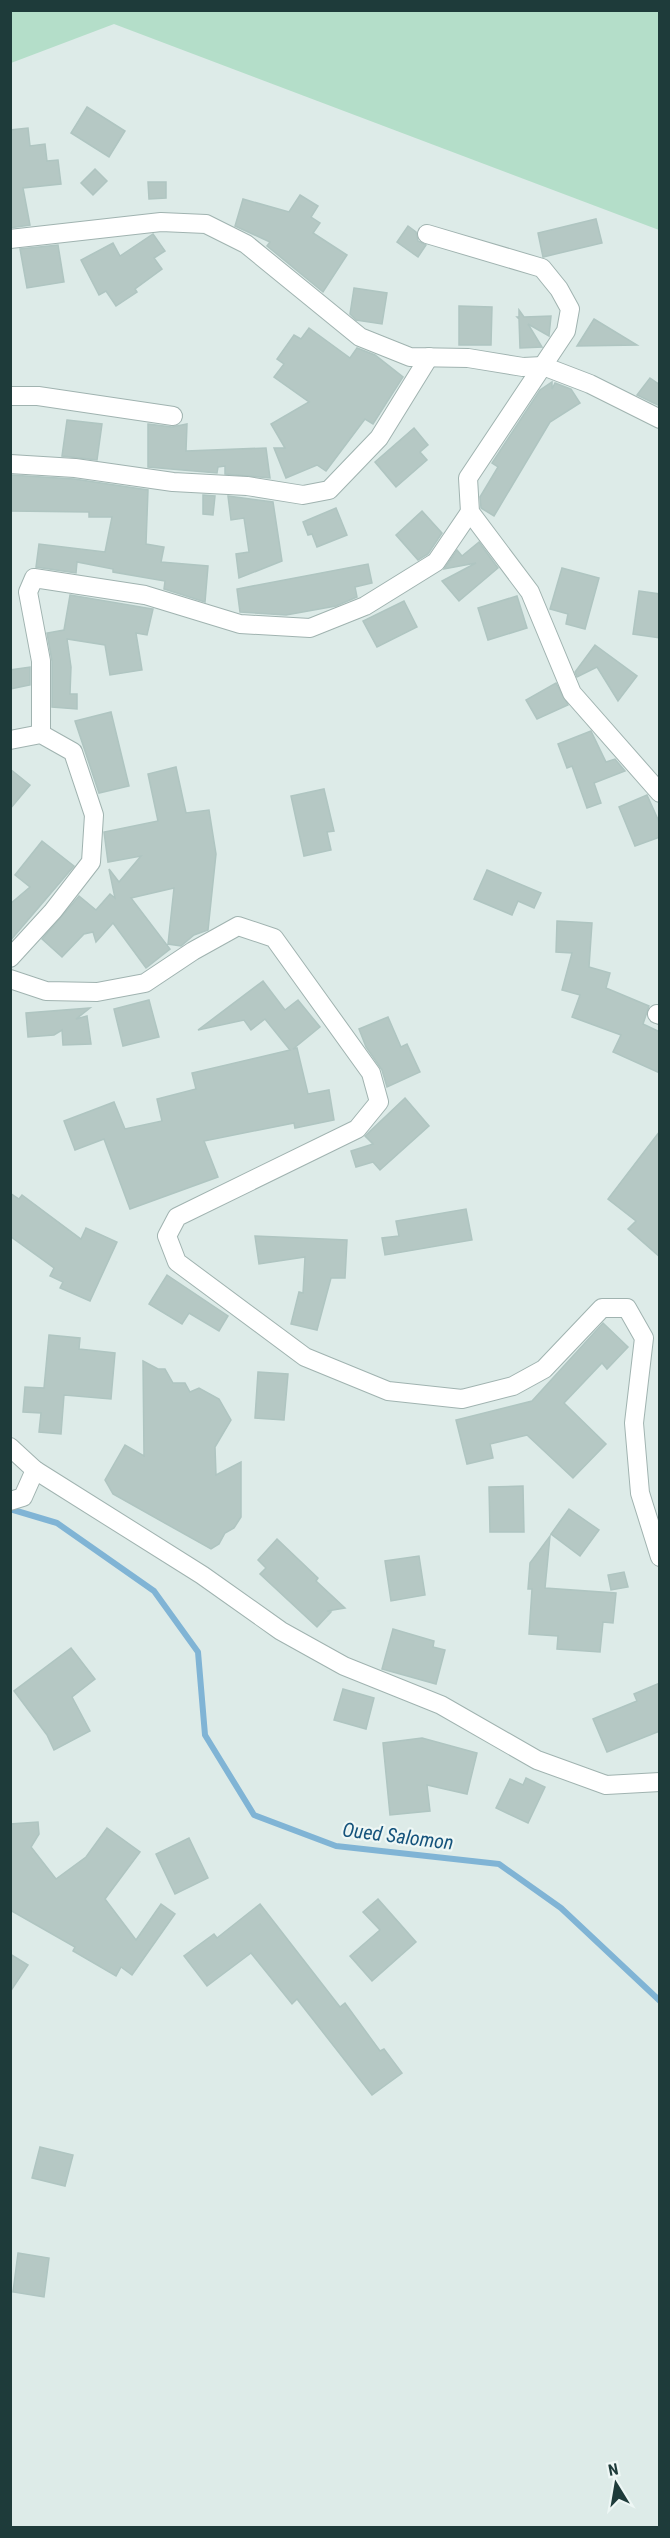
<svg xmlns="http://www.w3.org/2000/svg" width="670" height="2538" font-family="'Roboto Condensed',sans-serif">
	<rect width="100%" height="100%" fill="#ddebe8"/>
	<!-- green -->
	<polygon fill="#b4dec9" points="11,10 659,11 659,230 114,24 11,63"/>
	<g fill="none" stroke-linecap="round" stroke-linejoin="round">
		<!-- stream -->
		<polyline stroke="#80b4d5" stroke-width="6" points="10,1509 57,1523 154,1591 198,1652 205,1735 254,1815 336,1846 499,1864 561,1908 660,2001"/>
	</g>
	<!-- building -->
	<g fill="#b5c8c4" stroke="#afc5c1" stroke-width="1.5">
		<polygon points="87,107 125,131 109,157 71,133"/>
		<polygon points="28,128 30,146 45,144 47,161 58,160 61,184 23,188 30,225 10,228 10,130"/>
		<polygon points="95,169 107,181 93,195 81,183"/>
		<polygon points="148,182 166,182 166,198 149,199"/>
		<polygon points="300,195 318,206 311,217 320,223 313,233 347,255 323,292 267,246 270,242 235,226 243,199 289,212"/>
		<polygon points="596,219 602,243 543,257 538,233"/>
		<polygon points="408,226 416,232 418,241 426,245 418,257 397,242"/>
		<polygon points="153,234 165,251 154,258 162,269 135,289 137,292 116,306 106,291 99,295 81,260 113,243 120,256"/>
		<polygon points="58,245 64,282 27,288 20,249"/>
		<polygon points="354,288 387,293 382,324 356,320 350,314"/>
		<polygon points="459,306 492,307 491,345 459,345"/>
		<polygon points="519,310 524,317 551,316 549,336 528,324 542,347 520,348 519,319 517,317 519,317"/>
		<polygon points="594,319 637,345 577,346"/>
		<polygon points="309,328 350,358 357,348 375,355 403,377 373,424 365,419 326,471 317,465 286,478 274,448 285,448 271,424 309,402 274,377 284,364 277,359 294,335 301,339"/>
		<polygon points="650,378 660,385 660,406 637,395"/>
		<polygon points="552,382 552,389 555,383 571,389 580,403 550,422 494,516 481,508 480,497 498,467 492,463 540,390"/>
		<polygon points="67,420 102,424 97,460 62,456"/>
		<polygon points="148,424 172,427 187,424 186,451 266,448 270,478 225,474 225,466 218,467 217,473 148,467"/>
		<polygon points="414,428 428,445 420,452 427,460 396,487 375,462"/>
		<polygon points="10,475 74,479 148,490 146,544 164,547 161,562 208,566 205,602 164,589 165,581 113,572 113,569 77,562 76,573 36,567 39,544 105,552 112,517 89,517 89,512 10,511"/>
		<polygon points="203,495 215,496 213,515 203,514"/>
		<polygon points="228,496 273,502 282,561 239,578 236,554 249,552 244,518 231,520"/>
		<polygon points="336,508 347,535 317,547 312,534 308,535 303,522"/>
		<polygon points="422,511 442,533 428,554 418,560 396,535"/>
		<polygon points="479,542 498,568 459,601 442,581 476,563 444,569 457,550 462,556"/>
		<polygon points="368,564 372,583 355,587 357,597 336,606 286,615 240,612 237,589"/>
		<polygon points="562,568 599,578 585,629 566,624 568,614 550,609"/>
		<polygon points="639,591 660,594 660,638 633,634"/>
		<polygon points="70,595 153,609 147,635 136,633 142,670 110,675 105,645 67,639 71,667 70,694 77,694 77,709 52,707 52,661 47,633 64,630"/>
		<polygon points="517,596 527,628 488,640 478,608"/>
		<polygon points="404,601 417,627 377,647 363,621"/>
		<polygon points="595,645 637,676 618,701 597,667 577,677 575,672"/>
		<polygon points="30,667 30,685 10,689 10,670"/>
		<polygon points="556,683 568,705 537,719 526,700"/>
		<polygon points="111,712 129,786 99,793 75,721"/>
		<polygon points="591,731 606,762 615,759 625,771 594,783 601,803 587,808 572,766 567,768 558,744"/>
		<polygon points="176,767 186,813 209,810 216,854 208,930 194,935 181,946 168,944 174,888 131,898 170,949 146,968 113,923 96,942 93,932 84,934 62,957 42,939 79,896 96,910 110,894 115,898 109,869 119,882 141,856 108,862 104,832 158,821 148,774"/>
		<polygon points="10,769 30,785 10,809"/>
		<polygon points="324,789 334,831 327,832 331,850 304,856 291,796"/>
		<polygon points="647,795 660,824 660,837 635,846 619,807"/>
		<polygon points="42,841 74,866 10,941 10,904 30,887 15,875"/>
		<polygon points="487,870 541,893 534,908 518,901 512,915 474,899"/>
		<polygon points="557,921 592,923 589,967 610,973 606,988 649,1006 643,1024 660,1032 660,1073 613,1052 621,1035 572,1017 580,995 562,990 572,953 556,952"/>
		<polygon points="263,981 285,1010 298,1000 320,1027 293,1049 297,1048 308,1094 329,1090 334,1120 295,1128 294,1123 204,1141 218,1177 130,1209 104,1139 75,1150 64,1121 114,1102 125,1129 162,1121 157,1099 196,1089 192,1073 290,1050 265,1019 251,1030 244,1020 198,1030"/>
		<polygon points="149,1000 159,1037 123,1046 114,1009"/>
		<polygon points="90,1008 76,1019 87,1016 91,1044 63,1045 62,1030 54,1035 28,1037 26,1013"/>
		<polygon points="388,1017 401,1047 407,1044 420,1072 387,1087 382,1070 366,1047 359,1029"/>
		<polygon points="405,1098 429,1126 380,1170 373,1162 356,1167 351,1151 373,1144 365,1136"/>
		<polygon points="660,1131 660,1257 628,1229 636,1221 608,1199"/>
		<polygon points="10,1193 19,1199 22,1195 81,1239 86,1228 117,1242 90,1301 60,1288 63,1282 50,1276 54,1268 10,1236"/>
		<polygon points="466,1209 472,1240 385,1255 382,1238 399,1236 396,1221"/>
		<polygon points="255,1236 347,1240 345,1278 331,1278 317,1330 291,1324 299,1292 303,1293 305,1257 259,1264"/>
		<polygon points="167,1275 228,1316 219,1331 189,1313 182,1324 149,1304"/>
		<polygon points="603,1323 628,1347 607,1369 602,1363 564,1403 606,1444 573,1478 527,1435 490,1444 493,1458 467,1464 456,1420 532,1401"/>
		<polygon points="49,1335 80,1338 79,1349 115,1353 111,1399 64,1395 61,1434 39,1432 41,1413 23,1412 25,1387 44,1388"/>
		<polygon points="143,1361 158,1369 165,1369 173,1383 185,1383 190,1392 199,1388 219,1399 231,1420 215,1447 216,1475 241,1462 241,1517 234,1528 225,1533 219,1544 211,1549 113,1494 105,1480 125,1445 144,1456"/>
		<polygon points="258,1372 288,1374 284,1420 255,1418"/>
		<polygon points="523,1486 524,1532 490,1532 489,1487"/>
		<polygon points="569,1509 599,1530 580,1556 551,1534"/>
		<polygon points="550,1536 545,1588 616,1593 613,1623 603,1622 600,1652 557,1649 558,1636 529,1634 532,1589 528,1589 530,1563"/>
		<polygon points="277,1539 318,1578 316,1581 345,1608 327,1611 331,1612 317,1627 260,1574 266,1568 258,1560"/>
		<polygon points="419,1556 425,1595 391,1601 385,1561"/>
		<polygon points="624,1572 628,1587 611,1590 608,1575"/>
		<polygon points="393,1629 434,1641 433,1647 445,1650 436,1684 382,1669"/>
		<polygon points="71,1648 95,1679 72,1697 90,1731 54,1750 47,1735 14,1691"/>
		<polygon points="660,1683 660,1731 607,1752 593,1719 637,1701 634,1694"/>
		<polygon points="343,1689 374,1698 366,1729 334,1720"/>
		<polygon points="422,1738 477,1753 467,1794 427,1785 430,1811 390,1815 383,1743"/>
		<polygon points="526,1778 545,1787 528,1823 496,1808 510,1779 523,1785"/>
		<polygon points="38,1822 39,1834 31,1847 56,1879 86,1857 107,1828 140,1852 105,1899 136,1940 161,1904 175,1914 132,1975 121,1967 116,1976 73,1951 75,1947 10,1910 10,1824"/>
		<polygon points="189,1838 208,1878 175,1894 156,1854"/>
		<polygon points="378,1899 416,1942 372,1981 350,1956 380,1930 363,1912"/>
		<polygon points="260,1904 340,2007 345,2003 380,2051 384,2049 402,2073 372,2095 297,1999 292,2004 251,1953 207,1986 184,1956 214,1934 217,1938"/>
		<polygon points="10,1954 28,1965 10,1992"/>
		<polygon points="40,2147 73,2155 65,2186 32,2178"/>
		<polygon points="18,2253 49,2258 44,2297 13,2292"/>
	</g>
	<g fill="none" stroke-linecap="round" stroke-linejoin="round">
		<!-- minor casing -->
		<g stroke="#a0b3b0" stroke-width="20">
			<g id="minor">
				<polyline points="427,234 542,268 559,289 570,309 566,331 468,478 470,512 530,592 572,693 660,793"/>
				<polyline points="10,239 161,222 206,224 246,244 360,337 410,357 468,358 523,367 543,366 590,384 660,419"/>
				<polyline points="10,396 38,396 173,416"/>
				<polyline points="10,464 75,468 173,482 247,486 303,495 329,490 379,438 429,357"/>
				<polyline points="41,734 41,661 28,592 34,578 145,595 240,624 310,628 365,606 436,562 470,512"/>
				<polyline points="10,740 41,734 73,752 94,815 91,862 53,911 10,958"/>
				<polyline points="10,979 46,991 97,992 145,983 193,951 238,926 274,938 371,1073 379,1102 357,1129 177,1217 167,1236 177,1262 305,1357 388,1391 462,1399 513,1386 544,1369 602,1308 627,1308 644,1338 634,1423 640,1493 660,1557"/>
				<polyline points="657,1014 660,1015"/>
				<polyline points="10,1447 35,1470 202,1575 281,1631 344,1666 441,1705 537,1760 606,1785 660,1782"/>
				<polyline points="10,1501 23,1497 35,1470"/>
			</g>
		</g>
		<!-- minor -->
		<use href="#minor" stroke="#fff" stroke-width="18"/>
	</g>
	<g text-anchor="middle" dominant-baseline="central" stroke-width="4.5" stroke-linejoin="round" paint-order="stroke">
		<!-- water labels -->
		<g font-size="20" font-style="italic" fill="#14527b" stroke="#eef7f5">
			<text transform="translate(398 1836) rotate(7)">Oued Salomon</text>
		</g>
	</g>
	<!-- border -->
	<rect width="670" height="2538" fill="none" stroke="#1e3b3a" stroke-width="24"/>
	<!-- north arrow -->
	<g transform="translate(616 2484) rotate(349)" stroke="#eef7f5" stroke-width="4.5" paint-order="stroke">
	<path d="M0-4.5L10 22L0 15L-10 22Z" fill="#1e3b3a"/>
	<text y="-9" font-size="16" font-weight="bold" text-anchor="middle" fill="#1e3b3a">N</text>
	</g>
</svg>
